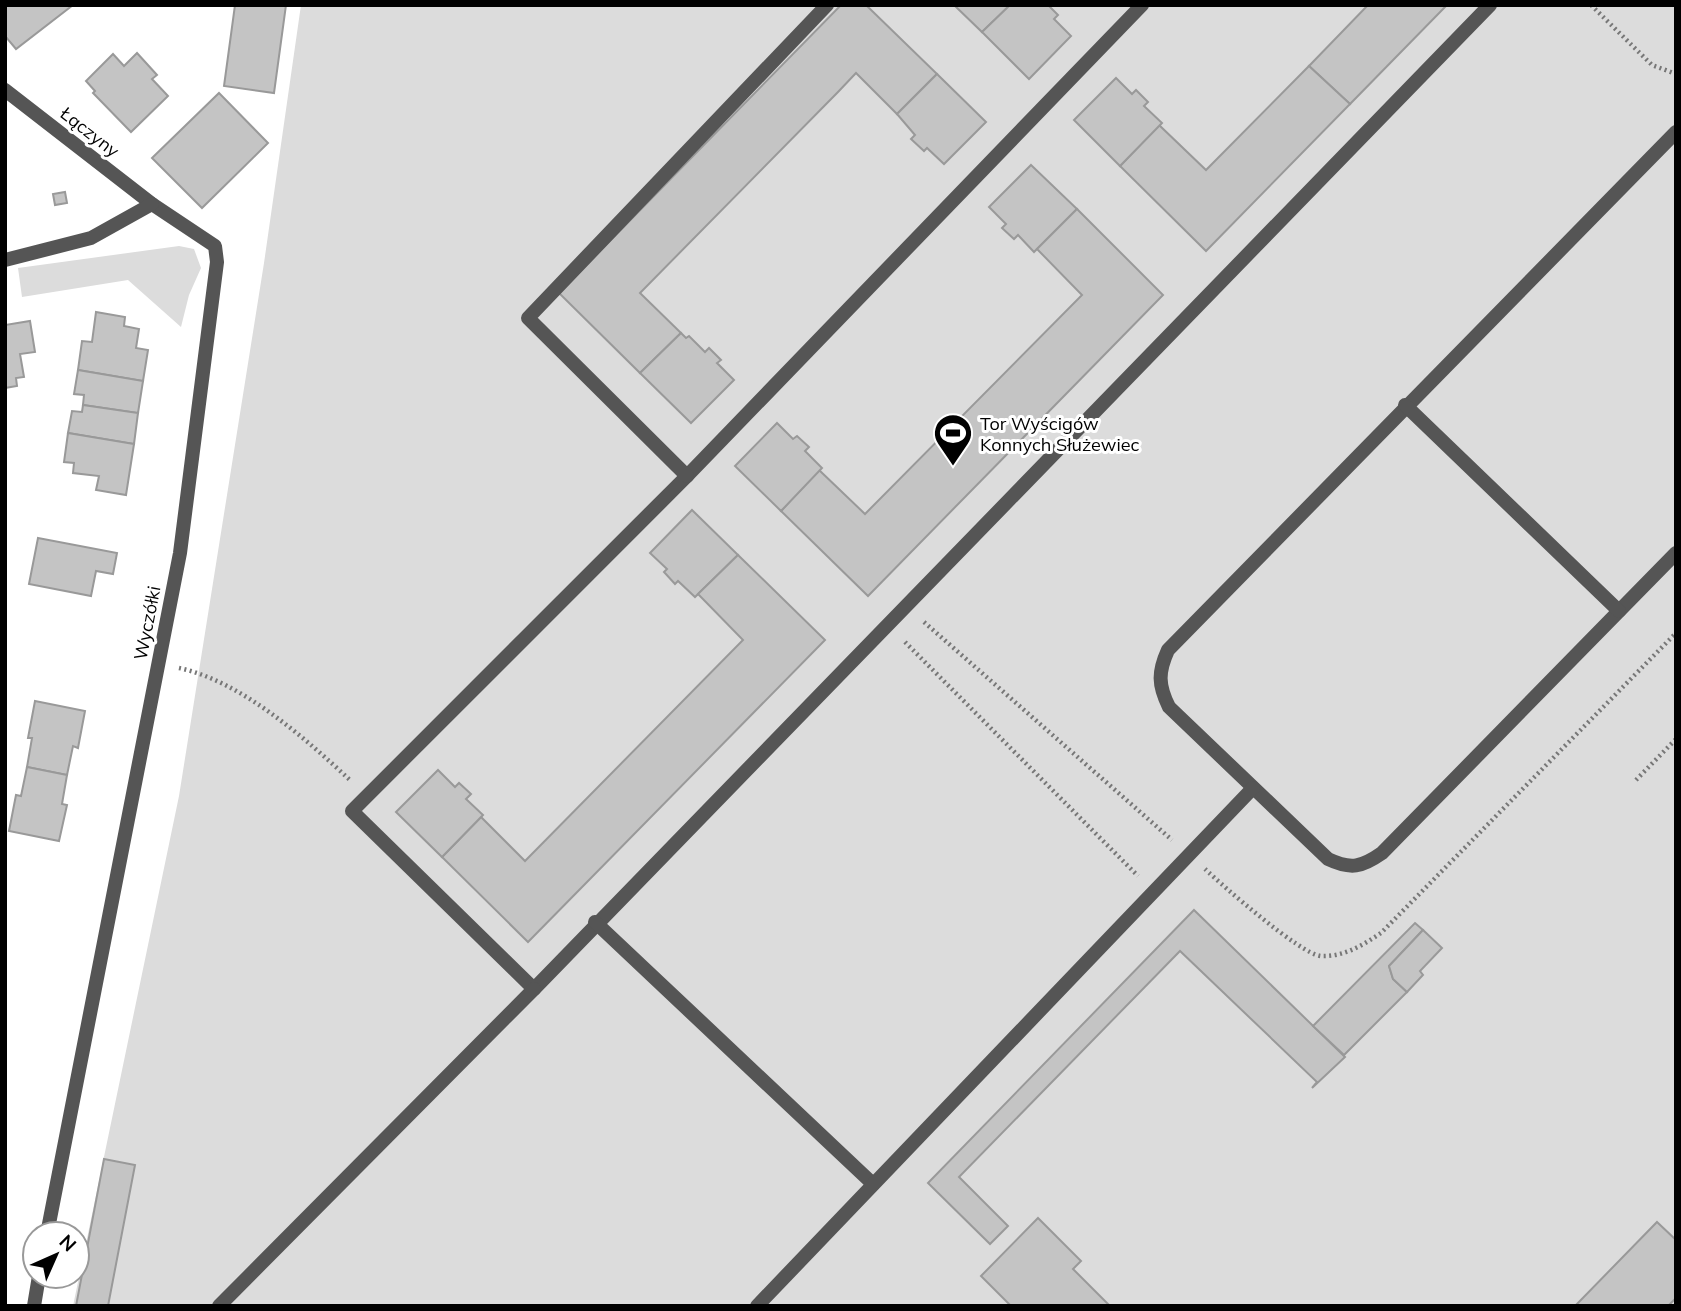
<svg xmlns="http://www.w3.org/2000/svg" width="1681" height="1311" font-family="Mulish,sans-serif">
	<rect width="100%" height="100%" fill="#fff"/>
	<!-- green -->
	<g fill="#dcdcdc">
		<polygon points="301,5 1676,5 1676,1306 73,1306 179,796 264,263"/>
		<polygon points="179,246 194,249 201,268 189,295 181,327 128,280 22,297 18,268"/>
	</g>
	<!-- building -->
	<g fill="#c4c4c4" stroke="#999" stroke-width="2">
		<polygon points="5,5 73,5 16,49 5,36"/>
		<polygon points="235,5 286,5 274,93 224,86"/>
		<polygon points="841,5 866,5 937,74 897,114 856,73 838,92 640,293 681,333 640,373 559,293"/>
		<polygon points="954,5 1010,5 982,32"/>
		<polygon points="1010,5 1048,5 1058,15 1054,19 1071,36 1029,79 982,32"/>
		<polygon points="1368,5 1447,5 1350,104 1309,66"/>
		<polygon points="137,53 157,75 152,79 168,96 131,132 93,93 95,91 86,81 113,54 124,66"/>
		<polygon points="1309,66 1350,104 1206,251 1120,166 1159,125 1206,170"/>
		<polygon points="937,74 986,122 944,164 927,148 924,151 911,139 915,135 897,114"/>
		<polygon points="1116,78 1132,94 1136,90 1148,102 1144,106 1162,123 1120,166 1074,120"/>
		<polygon points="219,93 268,143 202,208 152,158"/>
		<polygon points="1031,165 1077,209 1034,252 1018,235 1014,239 1002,228 1006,224 989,207"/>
		<polygon points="65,192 67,203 55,205 53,194"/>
		<polygon points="1077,209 1163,295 868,596 781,511 819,470 865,514 1082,295 1037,249"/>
		<polygon points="96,312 125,317 124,326 139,329 136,348 148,350 143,381 78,370 82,341 92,342"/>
		<polygon points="30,321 35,352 20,354 24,377 16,378 17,386 5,388 5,325"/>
		<polygon points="681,333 686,338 689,336 705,352 709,348 721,360 717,363 734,380 691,423 640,373"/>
		<polygon points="78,370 143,381 138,413 83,405 84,395 74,394"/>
		<polygon points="83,405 138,413 134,444 68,433 72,411 82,412"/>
		<polygon points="777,423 793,439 797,436 809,447 805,451 822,468 781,511 735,466"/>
		<polygon points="68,433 134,444 126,495 96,490 99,476 73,473 74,463 64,462"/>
		<polygon points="692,510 738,555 695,597 678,581 675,584 664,572 667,569 650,553"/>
		<polygon points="38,538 117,553 113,574 96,571 91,596 29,584"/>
		<polygon points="738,555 825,640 528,942 442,857 481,817 525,861 743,640 698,594"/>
		<polygon points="35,701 85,711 78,748 73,746 67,775 27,767 32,738 28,738"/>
		<polygon points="27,767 67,775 62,804 67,805 59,841 9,831 16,795 21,796"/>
		<polygon points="438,770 455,787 459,783 471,794 466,799 483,815 442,857 396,812"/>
		<polygon points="1194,910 1345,1057 1312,1088 1317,1082 1180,951 959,1177 1008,1226 990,1244 928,1183"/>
		<polygon points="1415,923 1423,930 1389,966 1393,979 1407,992 1344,1055 1313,1026"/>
		<polygon points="1423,930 1442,948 1420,971 1423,975 1407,992 1393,979 1389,966"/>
		<polygon points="104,1159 135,1165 108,1306 76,1306"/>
		<polygon points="1038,1218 1081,1261 1073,1269 1110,1306 1011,1306 981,1276"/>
		<polygon points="1657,1222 1676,1240 1676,1298 1668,1306 1575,1306"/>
	</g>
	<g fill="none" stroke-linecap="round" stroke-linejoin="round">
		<!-- path -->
		<g stroke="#777" stroke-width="4.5" stroke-dasharray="2 3.5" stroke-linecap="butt">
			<polyline points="1591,5 1652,65 1676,74"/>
			<polyline points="924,622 1172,840"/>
			<polyline points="905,642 1138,876"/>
			<path d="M179 668C241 681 306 739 351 781"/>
			<polyline points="1636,780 1676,739"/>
			<path d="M1205 869C1223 886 1300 954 1321 956 1344 957 1363 945 1381 933L1676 633"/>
		</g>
		<!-- service -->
		<g stroke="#555" stroke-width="14">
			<polyline points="1142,5 687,476 352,811 534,989 1490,5"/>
			<path d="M1676 132 1168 650C1158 672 1158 685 1169 707L1328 859C1351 870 1362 867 1382 853L1676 553"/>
			<polyline points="1405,405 1619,611"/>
			<polyline points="687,476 528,318 827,5"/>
			<polyline points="595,922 873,1184"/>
			<polyline points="219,1306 534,989"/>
			<polyline points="757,1306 1253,788"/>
		</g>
		<!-- minor -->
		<g stroke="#555" stroke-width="14">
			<polyline points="5,90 152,204 215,246 217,262 180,553 47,1234"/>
			<polyline points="5,260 91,238 152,204"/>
			<polyline points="34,1306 39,1276"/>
		</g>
	</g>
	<!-- icons -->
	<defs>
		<g id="stadium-pin" transform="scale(2.0125)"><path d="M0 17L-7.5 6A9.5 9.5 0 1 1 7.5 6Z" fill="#000" stroke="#fff"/><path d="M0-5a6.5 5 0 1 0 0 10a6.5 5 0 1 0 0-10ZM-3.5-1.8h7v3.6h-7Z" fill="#fff"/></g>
	</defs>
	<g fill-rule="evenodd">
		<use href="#stadium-pin" x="953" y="433"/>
	</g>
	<g text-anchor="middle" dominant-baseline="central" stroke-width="6" stroke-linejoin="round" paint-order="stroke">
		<!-- street labels -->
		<g font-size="18" fill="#000" stroke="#fff">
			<text transform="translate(90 132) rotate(38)">Łączyny</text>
			<text transform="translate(147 623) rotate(-79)">Wyczółki</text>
		</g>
		<!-- poi labels -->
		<g font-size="18" fill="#000" stroke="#fff" text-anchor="start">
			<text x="980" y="423">Tor Wyścigów<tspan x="980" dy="21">Konnych Służewiec</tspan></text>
		</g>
	</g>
	<!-- border -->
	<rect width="1681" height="1311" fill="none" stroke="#000000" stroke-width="14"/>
	<!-- north arrow -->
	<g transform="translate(56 1255) rotate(45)"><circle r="33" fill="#ffffff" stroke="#999999" stroke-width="2"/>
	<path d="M0-5L12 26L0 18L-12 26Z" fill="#000000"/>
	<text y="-10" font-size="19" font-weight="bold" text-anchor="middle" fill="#000000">N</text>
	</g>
</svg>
